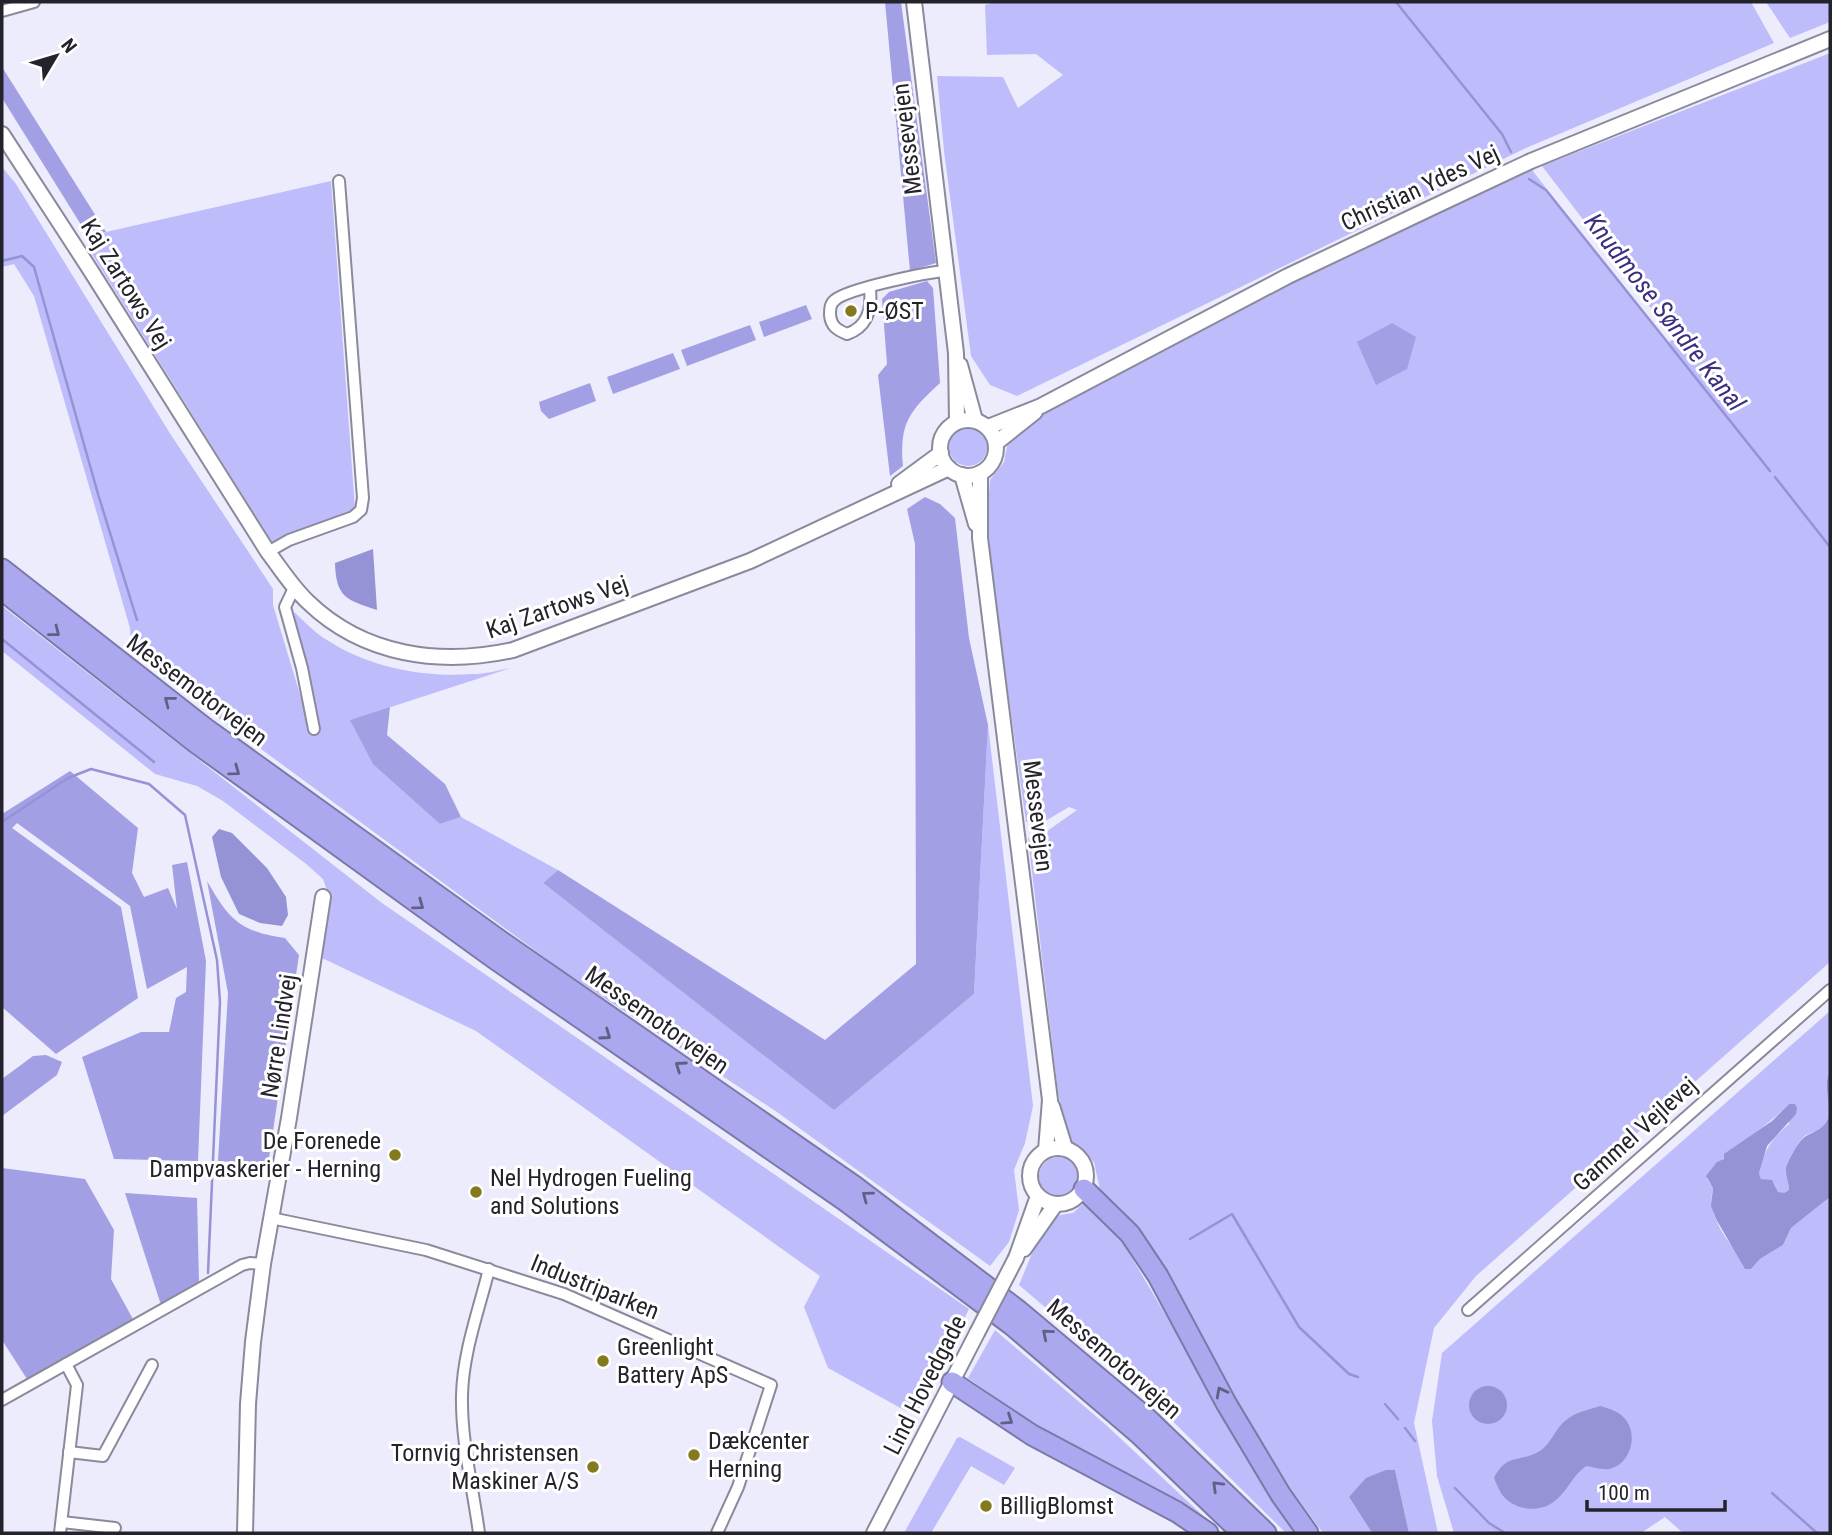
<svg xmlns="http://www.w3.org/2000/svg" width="1832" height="1535" font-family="'Roboto Condensed',sans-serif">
	<rect width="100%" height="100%" fill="#ececfc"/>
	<!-- green -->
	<g fill="#bebcfb">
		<polygon points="996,2 1751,2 1774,43 1526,148 1017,396 990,385 971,356 944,151 937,76 1003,77 1018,108 1063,75 1036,54 987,55 985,5"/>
		<polygon points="1766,2 1830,2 1830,22 1790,38"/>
		<polygon points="1830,53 1830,962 1476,1276 1434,1328 1414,1423 1438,1533 1409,1533 1395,1470 1349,1497 1372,1533 1323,1533 1293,1492 1241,1409 1162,1272 1101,1195 1094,1162 1076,1147 1067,1134 1058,1093 1028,838 1043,834 1077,810 1069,807 1042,823 1026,822 986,533 990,480 1004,462 1008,441 1041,415 1269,292 1532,170 1667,344 1674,338 1542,166"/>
		<path d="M2 167 16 184 171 435 273 589V605L311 731 318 732 294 612C304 621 315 633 327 640 368 667 424 678 473 674 486 674 499 670 511 668L351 720 440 824 461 817 558 870 543 883 834 1109 974 994 988 725 1033 1106 1025 1143 1014 1170 1019 1210 1009 1242 990 1266 777 1112 559 968 163 677 131 647 130 628 34 296 14 264 2 267Z"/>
		<polygon points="331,181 355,509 272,542 87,246 106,232"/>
		<circle cx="968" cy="447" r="19"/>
		<polygon points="2,606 382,903 969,1309 919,1411 906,1411 828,1368 804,1307 820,1276 476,1031 322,958 330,899 323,879 305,863 223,801 197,786 155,774 2,651"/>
		<path d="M1830 1011V1071C1822 1086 1832 1104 1828 1119 1823 1129 1815 1131 1806 1135 1799 1140 1788 1160 1786 1168 1785 1175 1789 1183 1789 1190L1784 1193H1778L1774 1183 1761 1179 1759 1173C1763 1152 1772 1138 1789 1124V1104C1763 1131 1726 1148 1707 1179L1713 1188C1705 1218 1732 1247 1751 1269L1760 1259 1783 1245 1791 1228 1830 1197V1533H1683L1665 1517 1641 1533H1454L1437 1476 1432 1421 1442 1353Z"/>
		<circle cx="1059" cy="1177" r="20"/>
		<polygon points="1086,1201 1122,1241 1294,1533 1286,1533 1134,1383 1019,1285 1042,1229 1060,1215 1073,1213"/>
		<polygon points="995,1330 1105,1424 1214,1526 1035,1426 968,1378"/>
		<polygon points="960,1437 1015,1468 1004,1485 971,1466 931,1533 904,1533 957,1438"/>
	</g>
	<!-- forest -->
	<g fill="#a29fe4">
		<polygon points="885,2 901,2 936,263 910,271"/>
		<polygon points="2,67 106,232 88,236 2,98"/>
		<path d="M927 281 933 288 940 383C910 411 899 422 903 466L890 476 878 375 887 364 882 299 889 292Z"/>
		<polygon points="806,305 812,319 764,337 759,322"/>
		<polygon points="1392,323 1416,337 1407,369 1376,385 1357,342"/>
		<polygon points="750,325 756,340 687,366 681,350"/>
		<polygon points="673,353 680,369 613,394 607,377"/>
		<polygon points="590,383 596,401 549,419 541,411 539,402"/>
		<polygon points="925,497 940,504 955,518 969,638 988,725 974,994 834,1110 543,883 558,870 825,1040 916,964 915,544 907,509"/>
		<polygon points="390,707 387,735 445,784 461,817 440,824 373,764 350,720"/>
		<polygon points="70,771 138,828 132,873 144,897 168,888 177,909 172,865 187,862 206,961 198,1161 114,1159 82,1057 141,1032 169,1032 176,998 186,992 187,967 147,989 130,906 17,823 12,828 121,907 138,998 56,1054 2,1007 2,814"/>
		<path d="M207 881C230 921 240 931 285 938L299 955 268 1165 218 1161 228 993Z"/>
		<polygon points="46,1055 62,1062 57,1075 2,1116 2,1079 33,1056"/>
		<polygon points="2,1168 85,1179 114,1230 111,1279 134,1321 27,1379 2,1340"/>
		<polygon points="125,1193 197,1198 199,1282 161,1305"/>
	</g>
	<!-- water -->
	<g fill="#9592d6">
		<path d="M373 549 377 610C347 600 336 598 335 563Z"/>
		<polygon points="219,829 232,833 267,868 286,897 288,915 282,926 260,923 239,914 221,877 212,837"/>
		<path d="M1830 1071V1197L1791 1228 1783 1245 1760 1259 1751 1269H1745L1716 1219 1711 1206 1713 1188 1706 1176 1717 1162 1724 1159V1154L1772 1121 1789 1104H1795L1797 1108 1796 1114 1767 1146 1759 1173 1761 1179 1772 1180 1778 1192 1784 1193 1789 1190C1789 1183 1785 1175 1786 1168 1788 1160 1799 1140 1806 1136 1815 1131 1823 1129 1828 1119 1832 1104 1822 1086 1830 1071Z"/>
		<circle cx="1488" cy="1405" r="19"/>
		<path d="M1600 1406C1610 1409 1619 1411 1625 1419 1639 1435 1630 1465 1609 1469 1602 1470 1593 1467 1586 1466 1573 1475 1568 1490 1556 1500 1541 1513 1518 1511 1505 1498 1500 1493 1497 1485 1494 1478 1507 1452 1521 1463 1540 1451 1551 1444 1555 1429 1565 1421 1575 1412 1588 1410 1600 1406Z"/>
		<polygon points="1386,1470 1395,1470 1409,1533 1372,1533 1349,1497 1366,1478"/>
	</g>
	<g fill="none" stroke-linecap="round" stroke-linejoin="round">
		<!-- stream -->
		<g stroke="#9592d6" stroke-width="2.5">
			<polyline points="1396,2 1502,134 1511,152"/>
			<polyline points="1529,179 1546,190 1770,471"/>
			<polyline points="2,261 22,256 34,267 98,494 137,620"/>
			<polyline points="1775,477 1830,547"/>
			<polyline points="2,639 154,762"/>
			<polyline points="2,822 68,778 91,769 149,784 185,815 217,960 220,1002 208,1273"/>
			<polyline points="1190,1239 1232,1214 1299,1327 1349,1374 1358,1377"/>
			<polyline points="1385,1404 1398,1419"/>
			<polyline points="1405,1428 1415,1441"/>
			<polyline points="1455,1488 1489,1523 1505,1533"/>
			<polyline points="1772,1493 1817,1533"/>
		</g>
		<!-- street casing -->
		<g stroke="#8a8a9b" stroke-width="14">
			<g id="street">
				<polyline points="2,11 34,2"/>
				<path d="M870 288C872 309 868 327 847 334 837 330 831 326 830 315 830 309 830 304 835 300 847 289 928 272 946 271"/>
				<polyline points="268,552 289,540 353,517 361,510 363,498 339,181"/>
				<polyline points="294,588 285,607 302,668 314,729"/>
				<polyline points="271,1218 426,1250 564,1294 771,1385 738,1487 717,1533"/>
				<polyline points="1468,1310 1830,990"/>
				<polyline points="2,1400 242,1265 250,1263 263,1264"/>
				<polyline points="69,1452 103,1456 152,1365"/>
				<polyline points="62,1522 115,1528"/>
				<polyline points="60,1533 77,1385 66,1364"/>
				<path d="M479 1533C473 1488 461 1441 462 1395 463 1352 479 1310 489 1269"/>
			</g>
		</g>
		<!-- secondary casing -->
		<g stroke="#8a8a9b" stroke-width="18">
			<g id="secondary">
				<polyline points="914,2 956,353 957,422"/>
				<path d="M2 134 91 271 268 552C281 569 292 587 308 602 364 656 440 666 513 650L750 561 949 468"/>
				<polyline points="960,365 975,420"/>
				<circle cx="968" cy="448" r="28"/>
				<polyline points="988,427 1041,406 1288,276 1431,208 1531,161 1830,39"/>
				<polyline points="996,443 1035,412"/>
				<polyline points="980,473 980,538 985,578 1050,1100 1046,1150"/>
				<polyline points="962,475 976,524"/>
				<polyline points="899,484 941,453"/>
				<polyline points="1052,1106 1065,1148"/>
				<circle cx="1058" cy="1176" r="28"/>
				<polyline points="1024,1249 1055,1205"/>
				<polyline points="1016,1258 1038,1196"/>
				<polyline points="245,1533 248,1404 253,1342 263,1264 289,1118 323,897"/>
				<polyline points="874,1533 977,1333"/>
			</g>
		</g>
		<!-- highway casing -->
		<g stroke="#7c79aa" stroke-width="23">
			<g id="highway">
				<polyline points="2,569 205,728 502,942 853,1185 1019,1311 1149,1420 1266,1533"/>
				<polyline points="2,590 196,743 495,959 844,1200 1013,1326 1139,1434 1242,1533"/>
				<polyline points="1084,1189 1130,1234 1158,1276 1226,1403 1281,1495 1308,1533"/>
				<polyline points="952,1382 1032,1435 1177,1512 1208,1533"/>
			</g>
		</g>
		<!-- street -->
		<use href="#street" stroke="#fff" stroke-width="10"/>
		<!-- secondary -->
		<use href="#secondary" stroke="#fff" stroke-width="14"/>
		<!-- highway -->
		<use href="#highway" stroke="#aba8ef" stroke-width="19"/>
		<!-- secondary-bridge casing -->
		<g stroke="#8a8a9b" stroke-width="18" stroke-linecap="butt">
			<polyline id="secondary-bridge" points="977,1333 1016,1258"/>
		</g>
		<!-- secondary-bridge -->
		<use href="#secondary-bridge" stroke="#fff" stroke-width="14"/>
	</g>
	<!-- one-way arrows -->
	<defs><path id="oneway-chevron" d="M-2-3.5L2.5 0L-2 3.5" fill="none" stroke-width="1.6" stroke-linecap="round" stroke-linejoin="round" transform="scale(1.75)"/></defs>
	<g stroke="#615f83">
		<use href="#oneway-chevron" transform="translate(55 632) rotate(38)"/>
		<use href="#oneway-chevron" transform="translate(169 701) rotate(-142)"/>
		<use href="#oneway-chevron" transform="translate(235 771) rotate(36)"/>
		<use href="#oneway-chevron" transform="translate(419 905) rotate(36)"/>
		<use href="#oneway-chevron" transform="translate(606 1035) rotate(35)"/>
		<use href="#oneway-chevron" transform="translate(680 1066) rotate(-145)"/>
		<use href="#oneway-chevron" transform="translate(867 1196) rotate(-143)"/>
		<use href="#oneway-chevron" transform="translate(1047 1334) rotate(-140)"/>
		<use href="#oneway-chevron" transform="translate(1221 1392) rotate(-118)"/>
		<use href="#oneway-chevron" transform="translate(1008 1420) rotate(34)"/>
		<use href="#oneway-chevron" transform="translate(1217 1486) rotate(-136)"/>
	</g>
	<!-- markers -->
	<g fill="#83791d" stroke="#fff" stroke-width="2.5">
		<circle cx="851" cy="311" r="7"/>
		<circle cx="395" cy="1155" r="7"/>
		<circle cx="476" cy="1192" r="7"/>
		<circle cx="603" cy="1361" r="7"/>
		<circle cx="694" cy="1455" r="7"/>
		<circle cx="593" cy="1467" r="7"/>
		<circle cx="986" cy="1506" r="7"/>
	</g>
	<g text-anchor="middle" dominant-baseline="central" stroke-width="6" stroke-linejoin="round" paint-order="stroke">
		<!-- street labels -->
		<g font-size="24" fill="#24232b" stroke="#fff">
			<text transform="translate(907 139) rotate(-97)">Messevejen</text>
			<text transform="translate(1420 188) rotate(-25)">Christian Ydes Vej</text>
			<text transform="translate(126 284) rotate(58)">Kaj Zartows Vej</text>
			<text transform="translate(557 607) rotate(-19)">Kaj Zartows Vej</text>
			<text transform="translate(197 690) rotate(37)">Messemotorvejen</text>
			<text transform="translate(1038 816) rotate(83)">Messevejen</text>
			<text transform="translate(657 1020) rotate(35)">Messemotorvejen</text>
			<text transform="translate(279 1036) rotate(-81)">Nørre Lindvej</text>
			<text transform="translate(1635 1134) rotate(-42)">Gammel Vejlevej</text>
			<text transform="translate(595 1287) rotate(22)">Industriparken</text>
			<text transform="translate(1114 1359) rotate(41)">Messemotorvejen</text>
			<text transform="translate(925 1385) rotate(-63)">Lind Hovedgade</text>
		</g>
		<!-- poi labels -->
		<g font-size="24" fill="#24232b" stroke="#fff" text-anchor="start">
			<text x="865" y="311">P-ØST</text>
			<text x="381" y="1141" text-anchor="end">De Forenede<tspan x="381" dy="28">Dampvaskerier - Herning</tspan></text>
			<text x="490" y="1178">Nel Hydrogen Fueling<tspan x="490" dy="28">and Solutions</tspan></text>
			<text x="617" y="1347">Greenlight<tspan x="617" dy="28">Battery ApS</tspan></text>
			<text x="708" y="1441">Dækcenter<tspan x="708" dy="28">Herning</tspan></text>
			<text x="579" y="1453" text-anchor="end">Tornvig Christensen<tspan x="579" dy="28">Maskiner A/S</tspan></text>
			<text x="1000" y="1506">BilligBlomst</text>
		</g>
		<!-- water labels -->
		<g font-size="26" font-style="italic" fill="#3c2f7f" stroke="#fff">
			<text transform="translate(1665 312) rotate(52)">Knudmose Søndre Kanal</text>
		</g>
	</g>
	<!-- border -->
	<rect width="1832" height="1535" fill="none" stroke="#24232b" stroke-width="7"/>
	<!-- north arrow -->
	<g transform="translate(56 56) rotate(52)" stroke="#ffffff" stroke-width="5" paint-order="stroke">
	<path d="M0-5L12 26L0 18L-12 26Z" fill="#24232b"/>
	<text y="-10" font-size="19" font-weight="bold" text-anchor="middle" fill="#24232b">N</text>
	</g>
	<!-- scale -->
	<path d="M1587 1500v10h138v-10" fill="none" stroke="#24232b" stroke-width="3.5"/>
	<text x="1598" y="1500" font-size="21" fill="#24232b" stroke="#ffffff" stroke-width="5" paint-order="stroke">100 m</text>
</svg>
